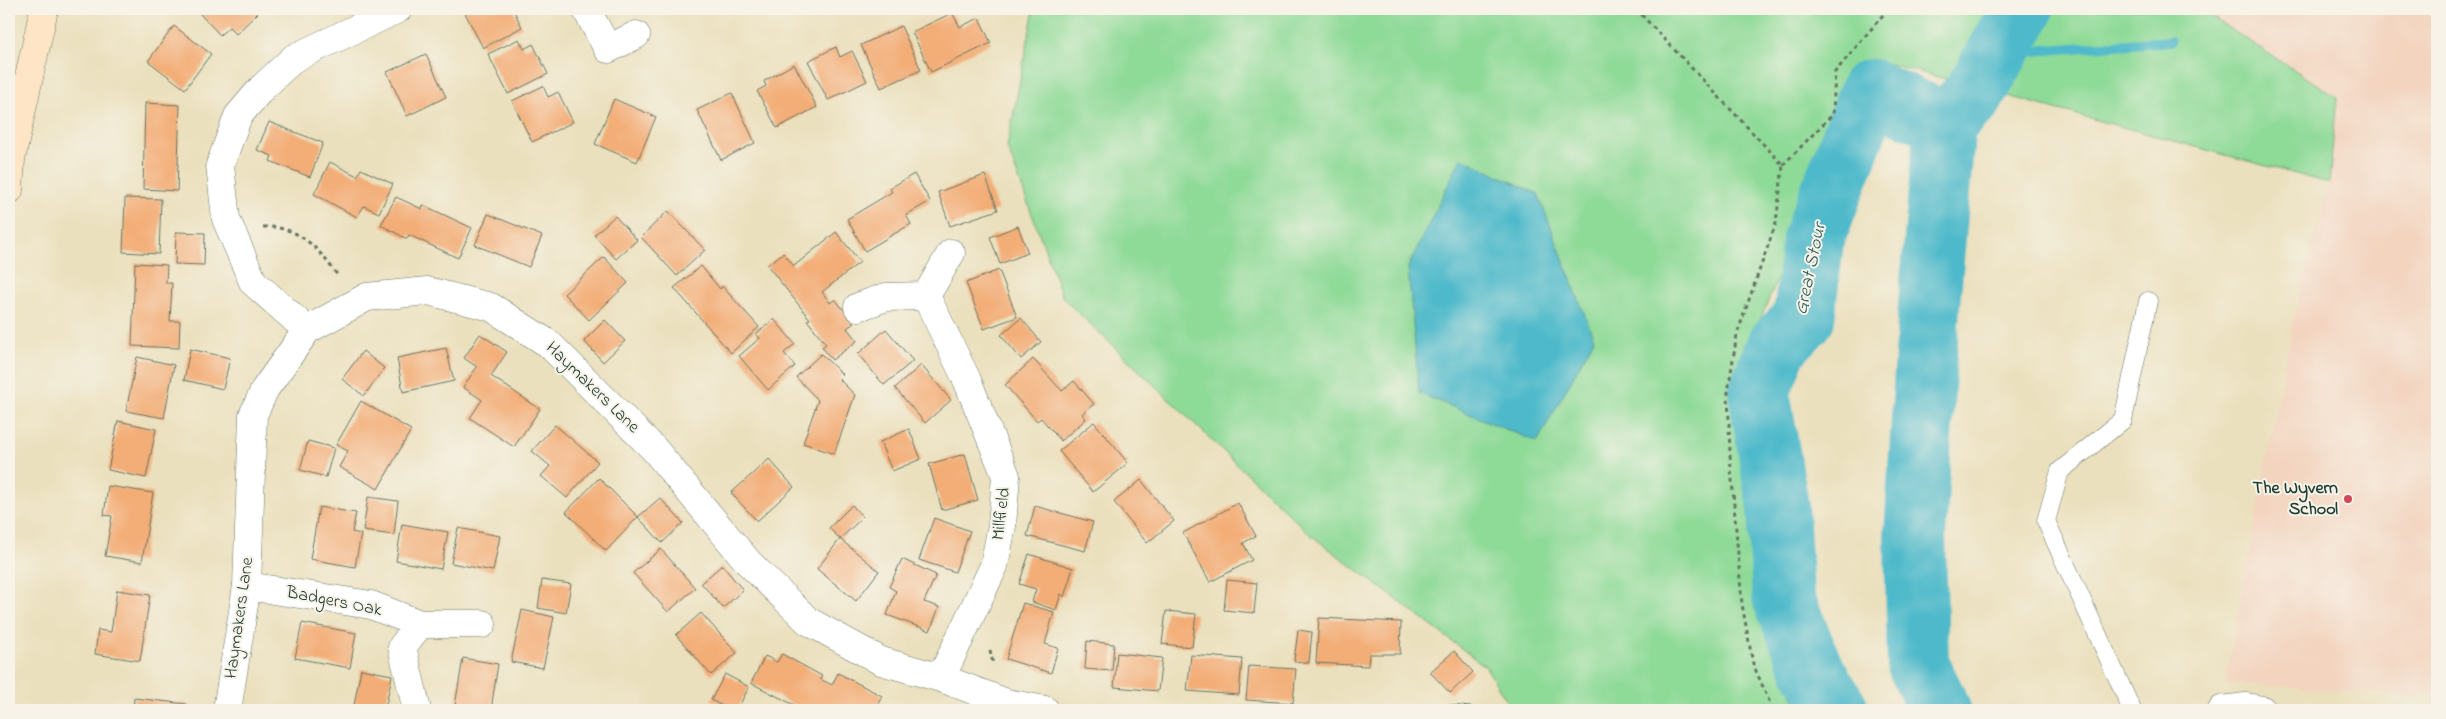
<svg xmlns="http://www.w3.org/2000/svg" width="2446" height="719" font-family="'Indie Flower',sans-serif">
	<rect width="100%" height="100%" fill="#f7f3e8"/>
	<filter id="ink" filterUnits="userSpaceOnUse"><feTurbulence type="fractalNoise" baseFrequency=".02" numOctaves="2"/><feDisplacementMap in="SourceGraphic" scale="10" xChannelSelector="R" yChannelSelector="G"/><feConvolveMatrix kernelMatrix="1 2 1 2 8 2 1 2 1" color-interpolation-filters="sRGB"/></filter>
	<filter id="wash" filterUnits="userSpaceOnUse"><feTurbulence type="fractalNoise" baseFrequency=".0096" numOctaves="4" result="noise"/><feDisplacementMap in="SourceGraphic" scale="20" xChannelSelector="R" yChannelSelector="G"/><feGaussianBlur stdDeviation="1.12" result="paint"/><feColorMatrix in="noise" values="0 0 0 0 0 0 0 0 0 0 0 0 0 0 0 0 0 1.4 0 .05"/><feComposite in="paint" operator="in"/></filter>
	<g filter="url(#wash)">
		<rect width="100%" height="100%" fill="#ebe0bd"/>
		<!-- built -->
		<polygon fill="#f3d4bf" points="2199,9 2437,9 2437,697 2225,683 2294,315 2329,183 2337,97"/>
		<!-- green -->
		<polygon fill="#8eda97" stroke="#568c66" points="1034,9 2199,9 2337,97 2329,183 1871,59 1754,334 1736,402 1750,451 1755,609 1799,710 1512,710 1486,667 1312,536 1063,298 1007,147"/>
		<!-- water -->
		<polygon fill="#4eb9ca" stroke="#367b7f" points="1461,158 1538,194 1594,339 1537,442 1419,393 1408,267"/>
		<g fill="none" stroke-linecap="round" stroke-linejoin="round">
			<!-- stream -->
			<polyline stroke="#4eb9ca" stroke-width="10" points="1973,96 2005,53 2171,41"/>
			<!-- river -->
			<g stroke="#4eb9ca" stroke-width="62">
				<polyline points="1838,710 1812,668 1783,597 1778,507 1759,392 1777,346 1804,318 1813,240 1871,90 1945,123 1973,96 2023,9"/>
				<polyline points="1940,710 1918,664 1915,535 1929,306 1945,123"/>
			</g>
		</g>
		<g id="blocks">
			<!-- building -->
			<g fill="#f3ad77">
				<polygon points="203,9 254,9 258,13 236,34 229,27 220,35 199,13"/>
				<polygon points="468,9 513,9 522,27 483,48 464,11"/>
				<polygon points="952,13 960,27 979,18 991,43 931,72 912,32"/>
				<polygon points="174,26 211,54 185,89 148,61"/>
				<polygon points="901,26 921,70 881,88 861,45"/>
				<polygon points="519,39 524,49 533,44 548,74 508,94 488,54"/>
				<polygon points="836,47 840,57 852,51 867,81 828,100 808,61"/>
				<polygon points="426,54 446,97 407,116 387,72"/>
				<polygon points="794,64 817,107 777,128 757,91 766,86 764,81"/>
				<polygon points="543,86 548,97 558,92 573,122 532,142 512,101"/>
				<polygon points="732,93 755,143 721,160 697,110"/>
				<polygon points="614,99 656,117 637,162 595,144"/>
				<polygon points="145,103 180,105 177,191 143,189"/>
				<polygon points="269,122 323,143 310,177 270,161 272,156 257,150"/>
				<polygon points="330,162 357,176 361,169 393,184 379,213 364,206 357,217 314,194"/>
				<polygon points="914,174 930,201 906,215 911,224 865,251 847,219 892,192 890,188"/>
				<polygon points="985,175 998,210 950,226 938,192"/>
				<polygon points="396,197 422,209 423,205 472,228 458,258 409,235 407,239 381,225"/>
				<polygon points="125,198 161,199 159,254 123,252"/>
				<polygon points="668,211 705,250 677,276 641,237"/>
				<polygon points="488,214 542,236 529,267 475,245"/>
				<polygon points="615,216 637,240 616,259 594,235"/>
				<polygon points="1018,226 1028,253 1000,264 990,237"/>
				<polygon points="176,232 205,233 204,265 175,264"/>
				<polygon points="836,232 860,262 822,292 830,303 835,299 854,323 847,328 857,341 832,360 822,347 826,344 807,320 810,319 767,265 783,253 794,266"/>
				<polygon points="604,257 628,283 589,320 564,294"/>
				<polygon points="135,263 167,265 166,283 172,283 170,321 180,321 179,348 132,346"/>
				<polygon points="701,266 720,289 722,286 759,327 731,353 674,288"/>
				<polygon points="999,270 1017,317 984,329 966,283"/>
				<polygon points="1021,318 1041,342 1021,359 1001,335"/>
				<polygon points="774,319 795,344 784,353 795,366 768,390 739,356 760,338 756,334"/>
				<polygon points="605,320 625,341 603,362 584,341"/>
				<polygon points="886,329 913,361 884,385 858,354"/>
				<polygon points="480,334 507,352 491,376 540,409 514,447 470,418 482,400 463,387 477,367 464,358"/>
				<polygon points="446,348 454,381 403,392 397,358"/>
				<polygon points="190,349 230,358 223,389 184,380"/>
				<polygon points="363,351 384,368 364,396 342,379"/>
				<polygon points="821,354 843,375 839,379 855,395 834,454 803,443 818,400 796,377"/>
				<polygon points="137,357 174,365 164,418 126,411"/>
				<polygon points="1033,359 1062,391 1074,381 1094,404 1082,414 1086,419 1061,441 1041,418 1037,421 1005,385"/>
				<polygon points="921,365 951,400 925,423 895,388"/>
				<polygon points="361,401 411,430 378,489 339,467 348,451 336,445"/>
				<polygon points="118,421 156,429 146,478 108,470"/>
				<polygon points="1094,422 1128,463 1093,492 1059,451"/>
				<polygon points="555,425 598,462 567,498 541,476 550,466 532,451"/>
				<polygon points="909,429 921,459 892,471 880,442"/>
				<polygon points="308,441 334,448 326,477 300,470"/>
				<polygon points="965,454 978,500 942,510 929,464"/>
				<polygon points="769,459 794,487 757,521 731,493"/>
				<polygon points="599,478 638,517 606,551 566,512"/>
				<polygon points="1141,480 1174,521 1147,543 1114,502"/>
				<polygon points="108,486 153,493 142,562 105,556 112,516 104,515"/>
				<polygon points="368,497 398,501 394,535 363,531"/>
				<polygon points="660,498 683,523 662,543 638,517"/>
				<polygon points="1238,503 1256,536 1243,543 1252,560 1210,582 1183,533"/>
				<polygon points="852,505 863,517 840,539 829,528"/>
				<polygon points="1035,506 1093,522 1085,551 1027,536"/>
				<polygon points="319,507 356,513 352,532 361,534 355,567 310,559"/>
				<polygon points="934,518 970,531 955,572 919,560"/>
				<polygon points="402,524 448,532 441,569 396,561"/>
				<polygon points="458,528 500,536 493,571 451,563"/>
				<polygon points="840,539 879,571 856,601 817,569"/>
				<polygon points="661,549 695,588 668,612 633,573"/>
				<polygon points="1029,554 1073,568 1064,597 1061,594 1056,610 1032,602 1036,589 1019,584"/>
				<polygon points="902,559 936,575 924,602 939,607 930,631 887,615 896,591 889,587"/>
				<polygon points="722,565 743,590 723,608 701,583"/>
				<polygon points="542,580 571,584 566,613 538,608"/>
				<polygon points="1227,580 1257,583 1254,613 1224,610"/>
				<polygon points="117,590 150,595 140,661 95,654 98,630 111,632"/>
				<polygon points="1023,603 1054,612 1045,644 1058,648 1051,673 1006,659"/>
				<polygon points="522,610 554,617 543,668 511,662"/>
				<polygon points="1166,611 1196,614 1192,647 1162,644"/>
				<polygon points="701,613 737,653 711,675 676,635"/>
				<polygon points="1319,618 1401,622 1400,654 1369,654 1368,666 1316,663"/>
				<polygon points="302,623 356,633 350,668 295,658"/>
				<polygon points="1298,630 1312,632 1309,663 1294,661"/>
				<polygon points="1087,641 1114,644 1112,671 1085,669"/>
				<polygon points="1454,651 1473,672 1450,693 1430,672"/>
				<polygon points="1117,653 1162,658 1158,691 1114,687"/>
				<polygon points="782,654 822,676 820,679 832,685 838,673 882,696 875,710 804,710 751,683 765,656 777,662"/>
				<polygon points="1191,655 1242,659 1239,695 1187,691"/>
				<polygon points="463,658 498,664 491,710 455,706"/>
				<polygon points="1249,666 1296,669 1293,703 1246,700"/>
				<polygon points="361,669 392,675 385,710 353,710"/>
				<polygon points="725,674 749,687 737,710 730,710 711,700"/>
				<polygon points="134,698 187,704 186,710 133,710"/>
				<polygon points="1449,705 1481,708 1481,710 1449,710"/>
			</g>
		</g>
	</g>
	<g filter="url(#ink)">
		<use href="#blocks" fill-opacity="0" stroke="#667664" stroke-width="1"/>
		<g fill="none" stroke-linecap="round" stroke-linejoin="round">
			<!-- lane casing -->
			<g stroke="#667664" stroke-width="19">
				<polyline id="lane" points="2132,710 2046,521 2060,471 2123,420 2148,301"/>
			</g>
			<!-- street casing -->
			<g stroke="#667664" stroke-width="29">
				<g id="street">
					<polyline points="586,9 608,49 636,35"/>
					<polyline points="926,296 967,380 1006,476 1002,526 994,566 941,678"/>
					<polyline points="858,307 886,297 926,296 951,253"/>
					<polyline points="307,330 253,282 226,219 220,165 238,116 262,88 294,58 398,9"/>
					<polyline points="247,586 371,605 420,624 482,624"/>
					<polyline points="227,710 247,586 253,415 265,389 307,330 367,297 428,291 491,307 549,344 654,449 748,562 808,621 881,661 941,678 1007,703 1045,710"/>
					<polyline points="417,710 402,647 420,624"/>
					<polyline points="2222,710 2246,707 2262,710"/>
				</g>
			</g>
			<!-- secondary casing -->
			<g stroke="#667664" stroke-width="29">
				<polyline id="secondary" points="9,190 11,159 44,9"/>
			</g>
			<!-- path -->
			<g stroke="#667664" stroke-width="3" stroke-dasharray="4 4" stroke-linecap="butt">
				<polyline points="1636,9 1783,165 1776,223 1737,334 1728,391 1730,455 1742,604 1753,664 1773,710"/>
				<polyline points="1783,165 1833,114 1835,72 1888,9"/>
				<path d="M263 227C300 225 319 250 339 277"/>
				<polyline points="990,650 993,663"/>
			</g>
			<!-- lane -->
			<use href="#lane" stroke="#fff" stroke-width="18"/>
			<!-- street -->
			<use href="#street" stroke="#fff" stroke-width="28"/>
			<!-- secondary -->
			<use href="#secondary" stroke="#fde5c5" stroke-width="28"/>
		</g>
	</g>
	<!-- markers -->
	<circle fill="#d1495b" stroke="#f7f3e8" stroke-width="2" cx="2348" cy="499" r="5"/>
	<g text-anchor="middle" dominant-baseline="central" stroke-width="4" stroke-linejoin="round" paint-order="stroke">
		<!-- street labels -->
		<g font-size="18" fill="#1f3d34" stroke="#f7f3e8">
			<text transform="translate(592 388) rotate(44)">Haymakers Lane</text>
			<text transform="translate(1002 514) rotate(-83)">Millfield</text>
			<text transform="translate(334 602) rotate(11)">Badgers Oak</text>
			<text transform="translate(240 618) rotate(-82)">Haymakers Lane</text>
		</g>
		<!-- poi labels -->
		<g font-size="18" font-weight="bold" fill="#1f3d34" stroke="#f7f3e8" text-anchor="end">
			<text x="2338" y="489">The Wyvern<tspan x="2338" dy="21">School</tspan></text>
		</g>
		<!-- water labels -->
		<g font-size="19" font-style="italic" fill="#2b5c5a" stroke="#f7f3e8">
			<text transform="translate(1811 269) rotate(-78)">Great Stour</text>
		</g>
	</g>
	<!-- margin -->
	<rect width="2446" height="719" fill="none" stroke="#f7f3e8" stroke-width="30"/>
</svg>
